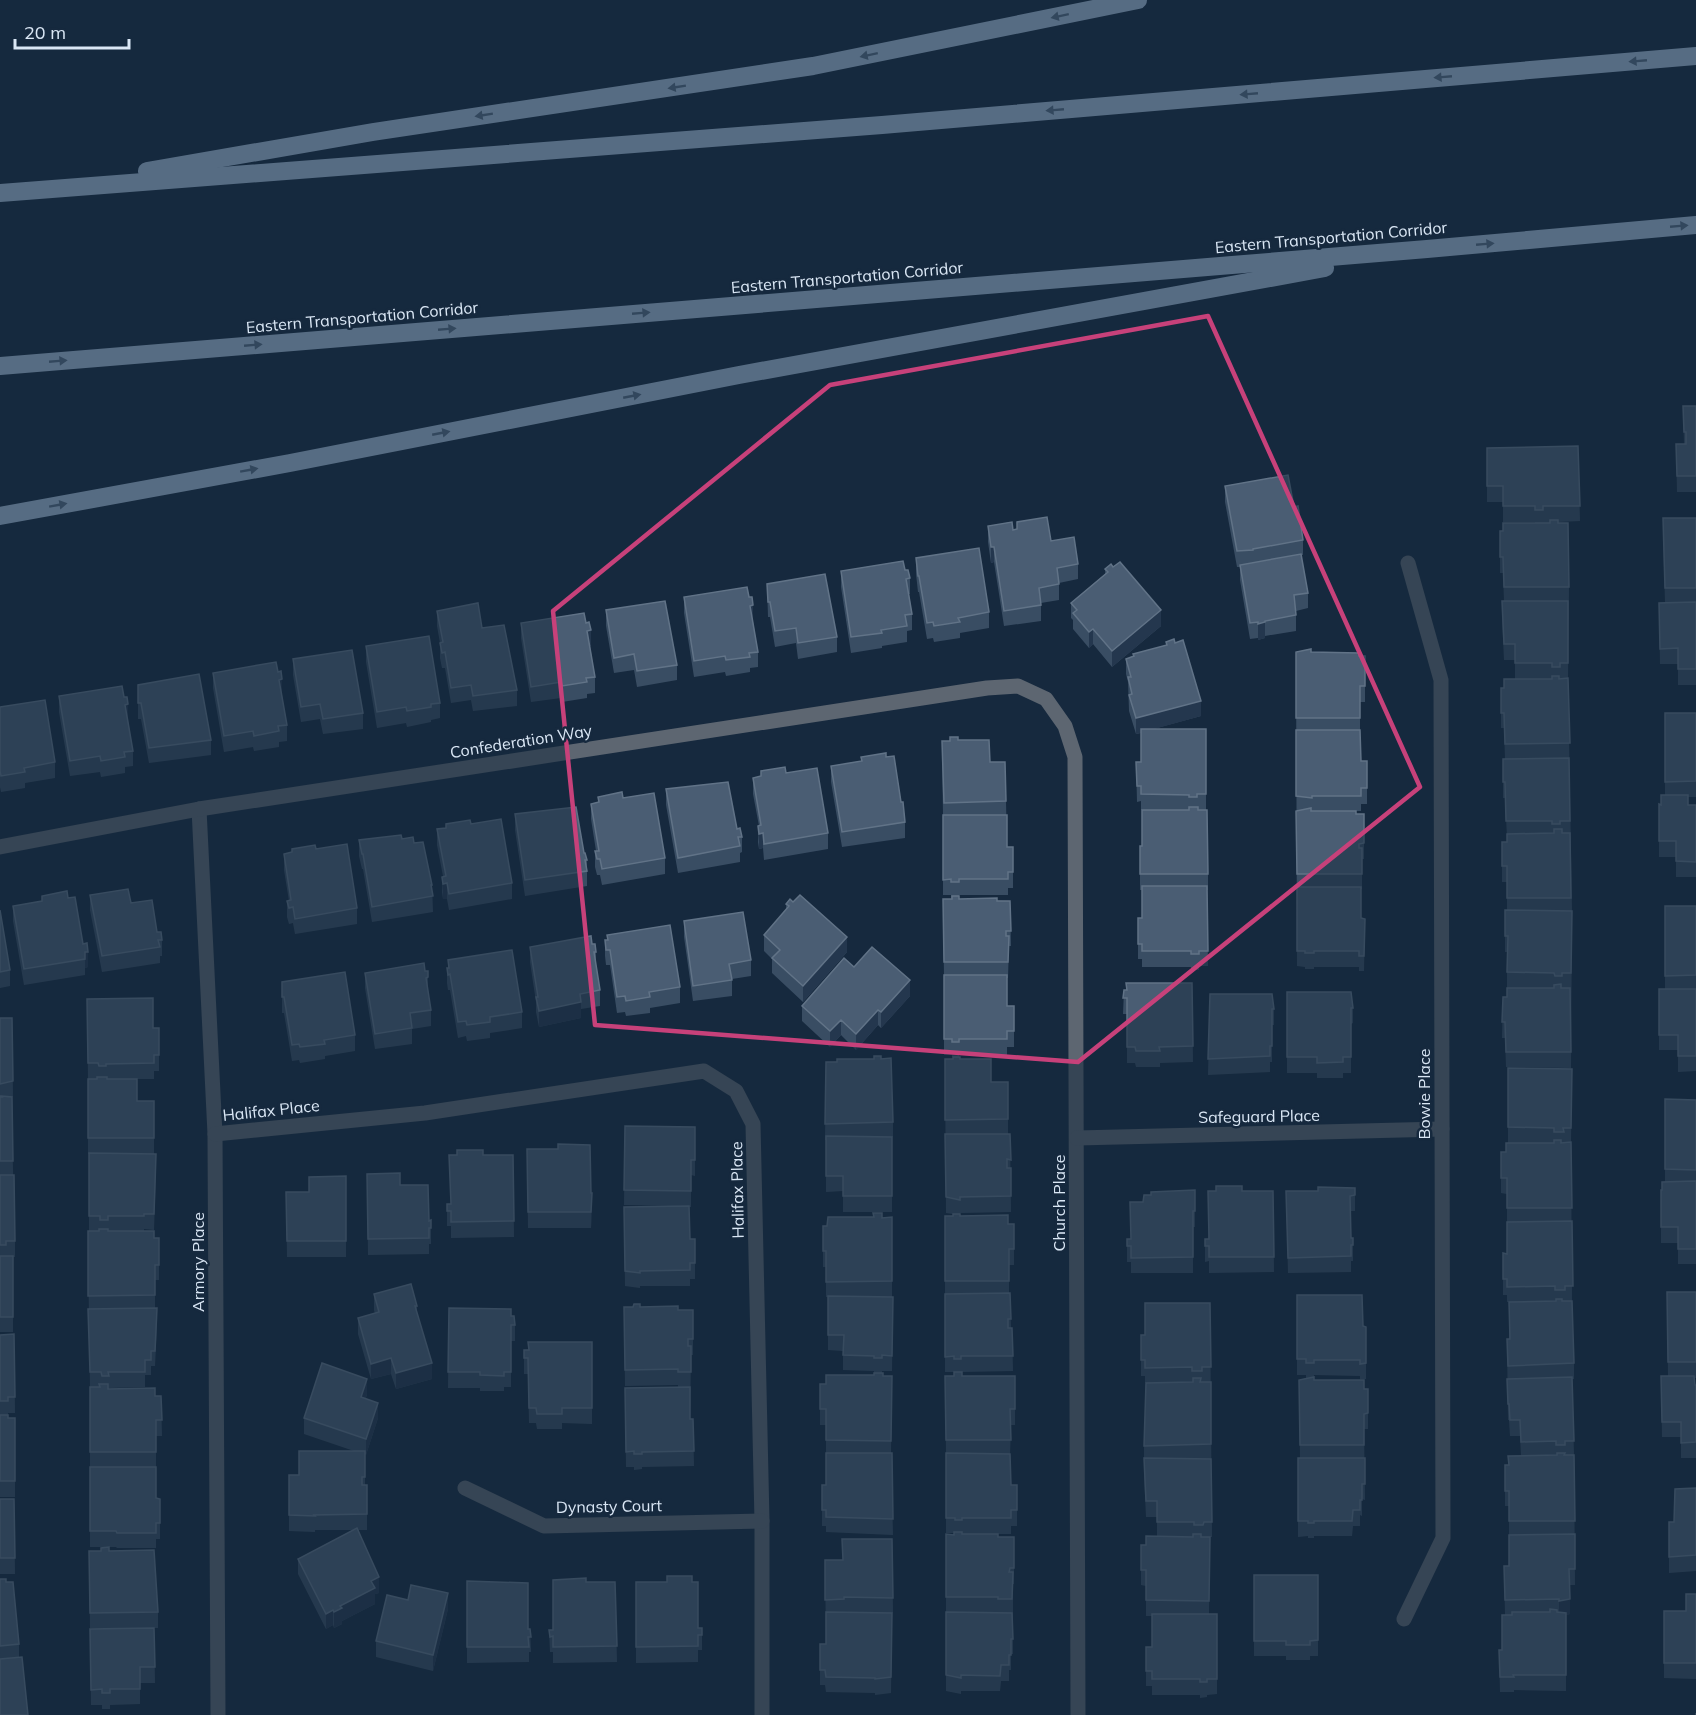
<svg xmlns="http://www.w3.org/2000/svg" width="1696" height="1715" font-family="Mulish,sans-serif">
	<rect width="100%" height="100%" fill="#16293e"/>
	<g fill="none" stroke-linecap="round" stroke-linejoin="round">
		<!-- path -->
		<polyline stroke="#556679" stroke-width="4" stroke-dasharray="6 3" stroke-linecap="butt" points="1695,1715 1696,1715"/>
		<!-- street -->
		<g stroke="#5d6671" stroke-width="15">
			<polyline points="199,809 215,1134 218,1715"/>
			<polyline points="0,847 199,809 987,688 1018,686 1046,699 1065,726 1075,757 1078,1715"/>
			<polyline points="215,1134 425,1113 704,1071 736,1091 753,1124 762,1521 762,1715"/>
			<polyline points="1077,1138 1442,1129"/>
			<polyline points="465,1488 544,1526 762,1521"/>
			<polyline points="1404,1619 1443,1538 1441,680 1408,563"/>
		</g>
		<!-- highway -->
		<g stroke="#a5bdd8" stroke-width="18">
			<polyline points="147,171 373,132 813,66 1138,0"/>
			<polyline points="0,193 882,125 1696,56"/>
			<polyline points="0,366 1427,249 1696,225"/>
			<polyline points="0,516 290,463 739,375 1325,268"/>
		</g>
	</g>
	<!-- wall -->
	<g fill="#394d63">
		<polygon points="1683,406 1696,406 1696,492 1677,492 1676,444 1684,444"/>
		<polygon points="1578,446 1580,521 1558,522 1569,587 1568,678 1572,911 1571,1068 1506,1067 1505,1038 1502,1038 1503,997 1507,997 1507,952 1505,952 1505,936 1507,910 1507,882 1502,882 1502,842 1507,842 1507,837 1505,798 1503,798 1503,775 1505,759 1504,728 1501,728 1501,688 1504,688 1515,679 1515,660 1504,660 1502,617 1502,601 1504,601 1503,573 1500,573 1500,531 1535,523 1535,522 1503,522 1503,502 1487,502 1487,448"/>
		<polygon points="1225,486 1294,507 1303,540 1303,555 1301,555 1308,593 1308,608 1296,611 1296,631 1265,636 1265,638 1258,640 1258,638 1250,639 1240,580 1240,567 1237,567 1225,502"/>
		<polygon points="1696,518 1696,685 1678,685 1678,664 1660,664 1659,603 1665,602 1663,534"/>
		<polygon points="1017,522 1051,541 1078,564 1078,579 1059,583 1059,600 1041,603 1041,621 1004,626 994,562 991,563 988,542 988,526 1013,530 1017,529"/>
		<polygon points="916,558 989,612 989,628 960,633 960,638 934,642 933,638 927,639 919,592 918,592 916,574"/>
		<polygon points="1105,569 1161,626 1112,667 1093,644 1089,648 1073,629 1073,620 1071,618 1071,603 1105,574"/>
		<polygon points="905,570 910,578 910,594 909,594 912,614 912,630 907,631 907,642 882,646 882,648 851,653 841,587 841,571"/>
		<polygon points="767,584 837,637 837,652 798,659 796,643 775,647 770,617 768,617"/>
		<polygon points="684,597 749,597 758,652 758,667 750,668 750,672 726,676 725,672 694,677 684,613"/>
		<polygon points="606,610 677,665 677,680 637,687 634,670 614,673 606,626"/>
		<polygon points="437,611 482,628 517,690 517,706 473,711 471,700 451,703 445,668 442,668 440,658 440,643 437,626"/>
		<polygon points="521,623 591,645 590,646 595,677 595,693 587,694 587,698 562,702 561,698 531,702 521,638"/>
		<polygon points="1166,642 1175,643 1201,716 1153,729 1206,729 1206,810 1208,874 1208,890 1207,890 1208,966 1199,966 1199,970 1191,970 1191,967 1142,967 1142,959 1138,959 1138,918 1142,918 1142,890 1140,890 1140,846 1142,846 1146,810 1141,810 1141,801 1137,802 1136,762 1141,762 1141,733 1136,734 1129,711 1128,682 1126,674 1126,659 1166,645"/>
		<polygon points="366,646 440,703 440,718 431,720 431,722 407,727 406,723 377,728 366,662"/>
		<polygon points="1296,652 1311,652 1365,656 1365,702 1360,702 1360,730 1361,761 1367,761 1367,804 1361,804 1361,811 1356,811 1356,814 1364,814 1364,859 1362,859 1362,889 1361,889 1361,918 1365,919 1364,971 1359,971 1359,967 1314,967 1314,969 1305,969 1305,967 1297,966"/>
		<polygon points="293,659 363,713 363,729 323,734 320,719 301,722 293,675"/>
		<polygon points="213,673 282,695 287,725 287,741 279,742 279,747 254,751 253,747 224,752 213,688"/>
		<polygon points="138,685 211,740 211,755 149,763 141,719 138,719"/>
		<polygon points="59,696 128,720 133,751 133,766 125,767 125,773 101,777 100,772 70,776 59,712"/>
		<polygon points="0,707 55,762 55,778 25,783 25,788 1,792 0,787"/>
		<polygon points="1665,713 1696,713 1696,797 1688,797 1688,805 1696,805 1696,877 1676,877 1676,857 1659,857 1659,804 1661,805 1665,795"/>
		<polygon points="958,740 990,762 1006,801 1007,847 1013,872 1013,888 1008,888 1008,895 959,895 959,899 1010,901 1011,946 1009,946 1008,978 1007,978 1007,1006 1014,1006 1014,1047 1007,1047 1007,1055 959,1054 959,1057 952,1057 952,1055 944,1055 944,978 943,899 952,899 952,898 951,898 951,895 943,895 943,815 942,756"/>
		<polygon points="861,757 886,757 905,822 905,838 842,847 831,782 831,766 861,761"/>
		<polygon points="761,771 786,773 828,833 828,849 764,860 763,848 759,849 758,842 759,826 753,794 753,778 761,776"/>
		<polygon points="666,789 737,829 742,837 742,852 740,853 740,862 678,873 666,805"/>
		<polygon points="598,797 623,798 665,858 665,874 602,885 600,875 597,875 595,867 595,851 596,851 591,819 591,804 598,802"/>
		<polygon points="515,814 584,853 587,860 587,886 525,896 515,830"/>
		<polygon points="446,824 471,824 512,883 512,899 449,910 447,899 443,899 442,892 443,876 437,845 437,829 446,828"/>
		<polygon points="402,839 414,843 432,885 433,912 372,922 363,869 362,869 359,856 359,840"/>
		<polygon points="292,849 316,849 357,908 357,924 295,934 293,923 289,924 287,917 287,901 289,901 284,870 284,854 292,852"/>
		<polygon points="90,895 131,903 157,932 162,940 162,956 160,956 160,963 102,972 90,910"/>
		<polygon points="42,896 68,898 83,944 88,967 85,968 85,975 24,985 13,921 13,906 42,901"/>
		<polygon points="786,904 847,952 803,1002 772,973 772,959 764,951 764,935 786,910"/>
		<polygon points="1665,906 1696,906 1696,1071 1678,1072 1678,1050 1659,1050 1659,989 1665,989"/>
		<polygon points="0,910 10,970 10,986 0,988"/>
		<polygon points="684,921 751,960 751,976 732,979 732,996 693,1001 684,937"/>
		<polygon points="605,940 680,987 680,1003 650,1008 650,1013 626,1016 625,1012 617,1013 610,965 606,965 605,956"/>
		<polygon points="592,944 596,952 596,965 600,990 600,1006 581,1009 581,1018 539,1027 536,1012 536,1002 530,962 530,947"/>
		<polygon points="448,960 522,1012 522,1028 490,1033 490,1038 467,1041 466,1036 458,1038 450,990 448,990 447,983 447,968 448,968"/>
		<polygon points="854,967 910,996 881,1028 878,1025 856,1050 841,1035 830,1047 802,1021 802,1006"/>
		<polygon points="425,971 428,977 428,992 431,1010 431,1026 412,1029 412,1044 375,1049 365,988 365,973"/>
		<polygon points="282,982 355,1035 355,1051 325,1056 325,1059 300,1063 299,1060 292,1061 284,1013 282,1013"/>
		<polygon points="1126,983 1192,983 1193,1062 1160,1063 1160,1067 1136,1067 1135,1063 1127,1063 1127,1014 1123,1014 1124,990 1126,990"/>
		<polygon points="1287,992 1353,1008 1353,1023 1351,1024 1351,1073 1343,1073 1343,1078 1317,1078 1317,1073 1287,1073"/>
		<polygon points="1210,994 1274,1009 1274,1025 1272,1025 1272,1062 1270,1062 1270,1072 1208,1075"/>
		<polygon points="87,999 153,1028 159,1028 159,1071 154,1071 154,1079 137,1079 137,1101 154,1101 154,1154 156,1170 154,1230 144,1229 144,1231 154,1238 159,1238 159,1280 155,1280 155,1308 157,1324 155,1366 151,1366 151,1375 145,1375 145,1387 109,1388 109,1389 155,1396 161,1396 162,1436 156,1436 156,1498 160,1499 160,1539 156,1539 156,1548 117,1548 116,1547 90,1547 90,1388 88,1247 89,1231 89,1154 88,1154 88,1079 97,1079 88,1079"/>
		<polygon points="0,1018 12,1018 13,1097 11,1097 15,1241 15,1257 13,1257 13,1332 0,1332"/>
		<polygon points="881,1059 893,1122 893,1137 892,1137 892,1212 843,1212 843,1191 826,1192 826,1140 825,1140 826,1062"/>
		<polygon points="945,1059 960,1059 991,1082 1008,1082 1008,1134 1010,1134 1011,1212 960,1213 960,1216 1008,1224 1014,1224 1014,1265 1009,1265 1009,1293 1010,1293 1011,1328 1012,1328 1013,1371 961,1372 962,1376 1015,1376 1015,1425 1011,1425 1010,1455 1011,1485 1017,1485 1017,1526 1011,1526 1011,1534 962,1534 998,1537 1014,1537 1014,1584 1013,1584 1013,1654 1011,1654 1011,1670 1009,1670 1009,1681 1001,1681 1000,1691 961,1691 961,1694 946,1691 946,1534 954,1535 954,1533 946,1533 946,1453 945,1376 954,1376 954,1372 945,1372 945,1216 953,1216 953,1214 946,1213"/>
		<polygon points="1508,1068 1572,1069 1571,1142 1572,1302 1574,1363 1574,1379 1572,1379 1574,1455 1575,1585 1569,1585 1570,1614 1566,1615 1566,1691 1514,1690 1514,1692 1500,1692 1499,1650 1502,1650 1505,1615 1504,1566 1509,1566 1509,1506 1505,1506 1505,1465 1508,1465 1521,1456 1520,1436 1510,1436 1509,1420 1508,1420 1507,1339 1509,1339 1509,1302 1507,1302 1507,1295 1503,1295 1503,1253 1507,1254 1507,1194 1501,1193 1501,1152 1506,1152 1526,1143 1508,1143"/>
		<polygon points="1665,1099 1696,1100 1696,1264 1678,1264 1678,1243 1661,1243 1661,1190 1662,1190 1665,1182"/>
		<polygon points="625,1126 695,1127 695,1176 691,1175 691,1207 689,1207 690,1239 695,1239 695,1279 690,1279 690,1286 640,1286 640,1288 625,1286 624,1207 670,1206 624,1205"/>
		<polygon points="527,1149 591,1193 592,1209 591,1228 528,1228"/>
		<polygon points="483,1155 513,1155 514,1237 451,1238 451,1226 447,1226 447,1204 450,1204"/>
		<polygon points="367,1174 400,1185 429,1221 431,1220 431,1244 429,1244 429,1254 368,1255"/>
		<polygon points="346,1176 346,1257 287,1257 286,1192 309,1192"/>
		<polygon points="1355,1188 1355,1211 1350,1211 1351,1238 1353,1238 1353,1261 1351,1261 1351,1272 1288,1273 1286,1191 1318,1191"/>
		<polygon points="1195,1190 1195,1227 1193,1227 1193,1273 1131,1273 1131,1262 1127,1262 1127,1239 1131,1239 1143,1202 1151,1195"/>
		<polygon points="1216,1191 1273,1191 1274,1272 1209,1273 1209,1261 1205,1262 1205,1239 1208,1239"/>
		<polygon points="892,1217 892,1297 893,1297 892,1371 882,1371 882,1373 883,1376 892,1376 891,1453 893,1535 826,1532 826,1526 822,1526 822,1485 826,1485 826,1425 820,1425 820,1384 826,1384 874,1375 874,1371 843,1370 843,1351 828,1350 828,1297 826,1297 826,1267 823,1267 823,1226 882,1218"/>
		<polygon points="1667,1292 1696,1292 1696,1378 1694,1378 1695,1385 1696,1385 1696,1458 1681,1458 1681,1437 1662,1437 1661,1376 1668,1376"/>
		<polygon points="374,1294 417,1306 417,1314 432,1379 396,1389 391,1374 371,1379 358,1334 358,1318 375,1314 374,1310"/>
		<polygon points="1297,1295 1363,1326 1366,1327 1366,1379 1360,1379 1360,1376 1314,1375 1314,1380 1368,1389 1368,1429 1364,1429 1365,1500 1362,1499 1362,1516 1360,1515 1360,1526 1353,1526 1352,1536 1314,1536 1314,1538 1308,1538 1308,1536 1298,1537 1298,1458 1300,1458 1299,1380 1306,1378 1306,1375 1297,1375"/>
		<polygon points="1210,1303 1212,1537 1204,1537 1210,1537 1209,1614 1217,1614 1217,1694 1207,1695 1207,1697 1200,1698 1200,1695 1152,1695 1152,1686 1146,1686 1146,1647 1152,1647 1152,1616 1146,1616 1146,1586 1141,1585 1141,1545 1146,1545 1157,1536 1157,1517 1146,1517 1144,1474 1144,1446 1148,1383 1145,1383 1145,1376 1141,1376 1141,1335 1145,1335"/>
		<polygon points="624,1307 640,1307 678,1310 693,1310 693,1355 691,1355 690,1419 693,1419 694,1466 642,1467 642,1469 634,1470 634,1467 626,1467 625,1388 678,1387 678,1385 625,1386"/>
		<polygon points="449,1308 511,1316 515,1325 515,1341 511,1341 511,1387 504,1387 504,1391 480,1391 480,1388 448,1388"/>
		<polygon points="14,1334 15,1413 8,1413 8,1418 15,1418 15,1497 0,1497 0,1335"/>
		<polygon points="592,1342 592,1424 562,1423 562,1429 537,1429 536,1423 529,1423 528,1374 524,1374 524,1350"/>
		<polygon points="367,1394 366,1398 378,1418 366,1455 365,1454 365,1485 367,1485 367,1530 357,1530 379,1593 375,1594 375,1604 342,1621 342,1624 334,1628 333,1625 326,1629 298,1574 298,1559 353,1530 315,1530 315,1532 289,1531 289,1475 299,1475 354,1451 304,1434 304,1418"/>
		<polygon points="1696,1488 1696,1571 1669,1573 1669,1522 1674,1522"/>
		<polygon points="0,1499 14,1499 15,1574 0,1574"/>
		<polygon points="892,1539 893,1613 892,1613 891,1693 875,1695 875,1693 826,1692 825,1685 820,1685 820,1644 826,1644 825,1560 842,1560"/>
		<polygon points="89,1551 109,1551 158,1612 158,1628 90,1628"/>
		<polygon points="1254,1575 1318,1575 1318,1656 1310,1656 1310,1660 1286,1660 1286,1656 1254,1656"/>
		<polygon points="0,1579 19,1644 19,1658 0,1715"/>
		<polygon points="467,1581 528,1629 530,1629 531,1652 529,1652 529,1662 467,1663"/>
		<polygon points="586,1582 615,1582 617,1662 553,1663 553,1652 550,1652 549,1630 553,1630"/>
		<polygon points="636,1582 692,1582 698,1628 702,1628 702,1650 698,1650 698,1662 636,1663"/>
		<polygon points="1696,1594 1696,1679 1664,1678 1664,1611 1686,1611"/>
		<polygon points="448,1609 433,1671 376,1657 376,1641"/>
		<polygon points="154,1628 155,1683 140,1683 140,1704 110,1705 110,1709 102,1709 102,1705 91,1705 90,1629"/>
	</g>
	<!-- shaded-wall -->
	<g fill="#24374e">
		<polygon points="991,547 994,547 994,562 991,563"/>
		<polygon points="753,605 753,621 750,606"/>
		<polygon points="1161,610 1161,626 1112,667 1112,651"/>
		<polygon points="1265,622 1265,638 1258,640 1258,624"/>
		<polygon points="1093,629 1093,644 1089,648 1089,632"/>
		<polygon points="591,630 591,645 587,646 587,631"/>
		<polygon points="282,679 282,695 279,696 279,680"/>
		<polygon points="1201,701 1201,716 1136,734 1136,718"/>
		<polygon points="128,704 128,720 125,721 125,705"/>
		<polygon points="763,833 763,848 759,849 759,834"/>
		<polygon points="447,883 447,899 443,899 443,884"/>
		<polygon points="847,937 847,952 803,1002 803,986"/>
		<polygon points="85,952 88,952 88,967 85,968"/>
		<polygon points="910,980 910,996 881,1028 881,1012"/>
		<polygon points="581,1002 581,1018 539,1027 539,1011"/>
		<polygon points="878,1010 878,1025 856,1050 856,1034"/>
		<polygon points="841,1020 841,1035 830,1047 830,1031"/>
		<polygon points="592,1193 592,1209 591,1228 591,1212"/>
		<polygon points="391,1358 391,1374 371,1379 371,1364"/>
		<polygon points="432,1363 432,1379 396,1389 396,1373"/>
		<polygon points="367,1379 367,1394 361,1412 361,1397"/>
		<polygon points="378,1403 378,1418 366,1455 366,1439"/>
		<polygon points="379,1577 379,1593 375,1594 375,1604 342,1621 342,1624 334,1628 334,1612 371,1581"/>
		<polygon points="448,1593 448,1609 433,1671 433,1655"/>
		<polygon points="1570,1599 1570,1614 1559,1617 1559,1601"/>
		<polygon points="333,1610 333,1625 326,1629 326,1614"/>
	</g>
	<!-- building -->
	<g fill="#4a5d73" stroke="#617387" stroke-width="1.5">
		<polygon points="1683,406 1696,406 1696,476 1677,476 1676,444 1686,444 1686,432 1684,432"/>
		<polygon points="1578,446 1580,506 1543,506 1543,510 1535,510 1535,506 1503,506 1503,486 1487,486 1487,448"/>
		<polygon points="1288,475 1294,507 1298,506 1303,540 1253,549 1253,550 1237,551 1225,486"/>
		<polygon points="1047,517 1051,541 1074,537 1078,564 1057,568 1059,584 1039,588 1041,605 1004,611 994,547 991,547 988,526 1012,522 1013,530 1017,529 1017,522"/>
		<polygon points="1663,518 1696,518 1696,588 1665,588"/>
		<polygon points="1550,520 1558,520 1558,523 1568,523 1569,587 1504,587 1503,557 1500,557 1500,531 1503,531 1503,523 1550,523"/>
		<polygon points="979,548 989,612 958,618 960,622 934,626 933,622 927,623 919,576 918,576 916,558"/>
		<polygon points="1301,554 1308,593 1294,595 1296,615 1265,621 1265,622 1258,624 1258,622 1250,623 1240,565"/>
		<polygon points="903,561 905,570 908,570 910,578 906,579 912,614 905,615 907,626 881,630 882,633 851,637 841,571"/>
		<polygon points="1120,562 1161,610 1112,651 1093,629 1089,632 1073,613 1077,610 1071,603 1108,572 1105,569 1111,564 1113,567"/>
		<polygon points="825,574 837,637 798,643 796,628 775,631 770,602 768,602 767,584"/>
		<polygon points="747,587 749,597 752,597 753,605 750,606 758,652 749,653 750,657 726,660 725,656 694,661 684,597"/>
		<polygon points="665,601 677,665 637,671 634,654 614,658 606,610"/>
		<polygon points="1502,601 1568,601 1568,663 1560,663 1560,667 1552,667 1552,663 1515,663 1515,644 1504,644"/>
		<polygon points="1696,602 1696,669 1678,669 1678,648 1660,649 1659,603"/>
		<polygon points="478,603 482,628 504,625 517,690 473,696 471,685 451,688 445,652 442,653 440,643 443,642 437,611"/>
		<polygon points="584,613 586,623 589,622 591,630 587,631 595,677 586,678 587,682 562,686 561,682 531,687 521,623"/>
		<polygon points="429,636 440,703 431,704 431,707 407,711 406,707 377,712 366,646"/>
		<polygon points="1174,639 1175,643 1183,640 1201,701 1136,718 1129,695 1132,694 1128,677 1131,677 1126,659 1134,656 1133,654 1167,645 1166,642"/>
		<polygon points="1311,649 1311,652 1359,653 1359,656 1365,656 1365,686 1360,686 1360,718 1296,718 1296,652"/>
		<polygon points="352,650 363,713 323,719 320,704 301,707 293,659"/>
		<polygon points="276,662 278,672 281,671 282,679 279,680 287,725 278,726 279,731 254,736 253,731 224,736 213,673"/>
		<polygon points="199,674 211,740 149,748 141,703 138,703 138,685"/>
		<polygon points="1552,676 1559,676 1559,679 1568,678 1570,743 1505,744 1504,713 1501,713 1501,688 1504,688 1504,679 1552,679"/>
		<polygon points="122,686 124,697 127,697 128,704 125,705 133,751 124,752 125,757 101,761 100,756 70,761 59,696"/>
		<polygon points="45,700 55,762 24,768 25,772 1,776 0,771 0,707"/>
		<polygon points="1665,713 1696,713 1696,781 1665,782"/>
		<polygon points="1141,729 1206,729 1206,794 1197,794 1197,797 1189,797 1189,795 1141,794 1141,786 1137,786 1136,762 1141,762"/>
		<polygon points="1296,730 1360,730 1361,761 1367,761 1367,788 1361,788 1361,796 1312,796 1312,798 1296,796"/>
		<polygon points="950,737 958,737 958,740 989,740 990,762 1005,762 1006,801 944,803 942,741 950,741"/>
		<polygon points="886,753 886,757 894,756 901,802 903,802 905,822 842,832 831,766 862,761 861,757"/>
		<polygon points="1569,758 1570,821 1560,821 1560,824 1552,824 1552,821 1506,821 1505,782 1503,782 1503,759"/>
		<polygon points="785,767 786,773 817,768 828,833 764,844 763,833 759,834 758,826 761,825 753,778 761,776 761,771"/>
		<polygon points="728,782 737,829 740,828 742,837 738,837 740,846 678,858 666,789"/>
		<polygon points="622,792 623,798 654,793 665,858 602,869 600,859 597,859 595,851 599,851 591,804 599,802 598,797"/>
		<polygon points="1661,795 1688,795 1688,805 1696,805 1696,862 1676,861 1676,841 1659,841 1659,804 1661,805"/>
		<polygon points="576,807 584,853 585,853 587,860 585,860 587,871 525,880 515,814"/>
		<polygon points="1189,807 1198,807 1198,810 1207,810 1208,874 1140,874 1140,846 1142,846 1142,810 1189,810"/>
		<polygon points="1311,808 1311,811 1356,811 1356,814 1364,814 1364,843 1359,844 1359,848 1362,848 1362,874 1297,874 1296,811"/>
		<polygon points="943,815 1007,815 1007,847 1013,847 1013,872 1008,872 1008,879 959,879 959,882 951,882 951,879 943,880"/>
		<polygon points="501,819 512,883 449,894 447,883 443,884 442,877 446,876 437,829 446,828 446,824 470,820 471,824"/>
		<polygon points="1554,829 1562,829 1562,833 1570,833 1571,898 1507,898 1507,866 1502,866 1502,842 1507,842 1507,834 1554,833"/>
		<polygon points="401,835 402,839 413,837 414,843 423,842 432,885 431,885 433,896 372,907 363,854 362,854 359,840"/>
		<polygon points="347,844 357,908 295,919 293,907 289,908 287,901 291,900 284,854 292,852 292,849 315,845 316,849"/>
		<polygon points="1142,886 1207,886 1208,951 1199,951 1199,954 1191,954 1191,951 1142,951 1142,944 1138,944 1138,918 1142,918"/>
		<polygon points="1297,887 1361,887 1361,918 1365,919 1364,956 1359,956 1359,951 1314,951 1314,953 1305,953 1305,951 1297,951"/>
		<polygon points="128,889 131,903 152,900 157,932 161,932 162,940 158,940 160,947 102,956 90,895"/>
		<polygon points="67,891 68,898 75,897 83,944 87,943 88,952 85,952 85,959 24,969 13,906 42,901 42,896"/>
		<polygon points="800,895 847,937 803,986 772,958 780,950 764,935 789,906 786,904 790,899 793,902"/>
		<polygon points="952,896 959,896 959,899 997,898 997,901 1010,901 1011,931 1006,931 1006,936 1009,936 1008,962 944,962 943,899 952,899"/>
		<polygon points="1665,906 1696,906 1696,975 1665,976"/>
		<polygon points="0,910 10,970 0,972"/>
		<polygon points="1505,910 1572,911 1571,973 1562,973 1562,976 1555,976 1554,973 1507,972 1508,936 1505,936"/>
		<polygon points="743,912 751,960 729,964 732,980 693,986 684,921"/>
		<polygon points="670,925 680,987 649,992 650,997 626,1001 625,996 617,997 610,950 606,950 605,940 608,940 607,935"/>
		<polygon points="591,936 592,944 595,944 596,952 594,952 600,990 580,994 581,1002 539,1011 536,997 538,997 530,947"/>
		<polygon points="872,947 910,980 881,1012 878,1010 856,1034 841,1020 830,1031 802,1006 844,958 854,967"/>
		<polygon points="512,950 522,1012 490,1017 490,1022 467,1025 466,1021 458,1022 450,974 448,975 447,968 449,968 448,960"/>
		<polygon points="424,963 425,971 428,971 428,977 426,978 431,1010 410,1013 412,1028 375,1034 365,973"/>
		<polygon points="345,972 355,1035 324,1040 325,1044 300,1047 299,1044 292,1045 284,997 282,997 282,982"/>
		<polygon points="944,975 1007,975 1007,1006 1014,1006 1014,1031 1007,1031 1007,1039 959,1039 959,1042 952,1042 952,1039 944,1039"/>
		<polygon points="1126,983 1192,983 1193,1046 1159,1047 1160,1051 1136,1051 1135,1047 1127,1047 1127,998 1123,998 1124,990 1127,990"/>
		<polygon points="1561,984 1561,988 1570,988 1571,1052 1506,1052 1505,1022 1502,1022 1503,997 1507,997 1507,988 1554,988 1554,985"/>
		<polygon points="1659,989 1696,989 1696,1056 1678,1056 1678,1035 1659,1035"/>
		<polygon points="1287,992 1351,992 1353,1008 1351,1008 1351,1057 1343,1057 1343,1062 1317,1063 1317,1057 1287,1057"/>
		<polygon points="1210,994 1272,994 1274,1009 1272,1009 1272,1046 1270,1046 1270,1056 1208,1059"/>
		<polygon points="153,998 153,1028 159,1028 159,1055 154,1055 154,1063 106,1064 106,1066 99,1066 98,1063 88,1063 87,999"/>
		<polygon points="0,1018 12,1018 13,1081 0,1084"/>
		<polygon points="874,1056 881,1056 881,1059 891,1058 893,1122 825,1124 826,1062 837,1062 837,1059 874,1059"/>
		<polygon points="953,1057 960,1057 960,1059 991,1059 991,1082 1008,1082 1008,1119 945,1120 945,1059 953,1059"/>
		<polygon points="1508,1068 1572,1069 1571,1128 1563,1128 1564,1132 1554,1132 1554,1128 1508,1127"/>
		<polygon points="97,1077 107,1077 107,1079 137,1079 137,1101 154,1101 154,1138 88,1138 88,1079 97,1079"/>
		<polygon points="1,1096 12,1097 13,1161 0,1161 0,1097 2,1097"/>
		<polygon points="1665,1099 1696,1100 1696,1170 1665,1169"/>
		<polygon points="625,1126 695,1127 695,1160 691,1160 691,1191 624,1190"/>
		<polygon points="945,1134 1010,1134 1011,1160 1007,1159 1007,1168 1011,1168 1011,1196 960,1197 960,1200 946,1197"/>
		<polygon points="826,1136 892,1137 892,1196 843,1196 843,1176 826,1176"/>
		<polygon points="1554,1140 1561,1140 1561,1143 1571,1142 1572,1208 1507,1208 1507,1178 1501,1178 1501,1152 1506,1152 1506,1143 1554,1143"/>
		<polygon points="558,1144 590,1145 591,1193 592,1193 591,1212 528,1212 527,1149 558,1149"/>
		<polygon points="457,1150 483,1150 483,1155 513,1155 514,1221 451,1222 451,1211 447,1211 447,1204 451,1204 449,1155 457,1155"/>
		<polygon points="89,1153 156,1154 154,1214 144,1214 144,1216 108,1216 108,1220 100,1220 100,1216 89,1216"/>
		<polygon points="400,1173 400,1185 428,1185 429,1221 431,1220 431,1228 429,1228 429,1238 368,1239 367,1174"/>
		<polygon points="0,1175 14,1175 15,1241 6,1241 6,1245 0,1245"/>
		<polygon points="346,1176 346,1241 287,1241 286,1192 309,1192 309,1177"/>
		<polygon points="1696,1181 1696,1249 1678,1249 1678,1227 1661,1227 1661,1190 1662,1190 1662,1182"/>
		<polygon points="1216,1186 1242,1186 1242,1191 1273,1191 1274,1257 1209,1257 1209,1246 1205,1246 1205,1239 1209,1239 1208,1191 1216,1191"/>
		<polygon points="1318,1187 1355,1188 1355,1195 1350,1196 1351,1238 1353,1238 1353,1245 1351,1245 1351,1256 1288,1258 1286,1191 1318,1191"/>
		<polygon points="1195,1190 1195,1211 1193,1211 1193,1257 1131,1258 1131,1246 1127,1246 1127,1239 1131,1239 1130,1202 1143,1202 1144,1195 1151,1195 1151,1192"/>
		<polygon points="689,1206 690,1239 695,1239 695,1263 690,1263 690,1270 640,1271 640,1273 625,1271 624,1207"/>
		<polygon points="873,1213 882,1213 882,1218 892,1217 892,1281 826,1282 826,1251 823,1251 823,1226 827,1226 828,1217 874,1217"/>
		<polygon points="953,1214 960,1214 960,1216 1008,1215 1008,1224 1014,1224 1014,1249 1009,1249 1009,1281 945,1281 945,1216 953,1216"/>
		<polygon points="1572,1221 1573,1286 1565,1286 1565,1290 1555,1290 1555,1286 1507,1287 1507,1279 1503,1279 1503,1253 1507,1254 1507,1222"/>
		<polygon points="99,1229 108,1229 108,1231 154,1231 154,1238 159,1238 159,1265 155,1265 155,1295 88,1296 88,1231 99,1231"/>
		<rect x="0" y="1256" width="13" height="61"/>
		<polygon points="411,1284 417,1306 415,1306 432,1363 396,1373 391,1358 371,1364 358,1318 379,1312 374,1294"/>
		<polygon points="1667,1292 1696,1292 1696,1362 1668,1362"/>
		<polygon points="1010,1293 1011,1319 1008,1319 1008,1328 1012,1328 1013,1356 961,1356 961,1359 954,1359 954,1356 945,1357 945,1294"/>
		<polygon points="1297,1295 1362,1295 1363,1326 1366,1327 1366,1363 1360,1364 1360,1360 1314,1360 1314,1363 1306,1363 1306,1359 1297,1359"/>
		<polygon points="828,1296 893,1297 892,1356 882,1355 882,1358 874,1358 874,1356 843,1355 844,1335 828,1335"/>
		<polygon points="1556,1299 1562,1299 1562,1301 1572,1301 1574,1363 1508,1366 1507,1339 1510,1339 1509,1302 1556,1301"/>
		<polygon points="1145,1303 1210,1303 1211,1367 1202,1367 1202,1371 1192,1371 1192,1367 1145,1368 1145,1360 1141,1360 1141,1335 1145,1335"/>
		<polygon points="634,1304 640,1304 640,1307 678,1306 678,1310 693,1310 693,1339 688,1339 688,1346 691,1346 691,1372 678,1372 678,1369 625,1370 624,1307 633,1307"/>
		<polygon points="157,1308 155,1351 151,1351 151,1360 145,1360 145,1372 108,1372 109,1376 102,1376 101,1372 90,1372 88,1309"/>
		<polygon points="449,1308 511,1309 511,1316 514,1316 515,1325 511,1325 511,1372 504,1372 504,1376 480,1375 480,1372 448,1372"/>
		<polygon points="14,1334 15,1397 8,1397 8,1401 0,1401 0,1335"/>
		<polygon points="528,1342 592,1342 592,1408 562,1408 562,1414 537,1414 536,1408 529,1408 528,1358 524,1358 524,1350 529,1350"/>
		<polygon points="322,1363 367,1379 361,1397 378,1403 366,1439 304,1418"/>
		<polygon points="954,1372 962,1372 962,1376 1015,1376 1015,1409 1010,1409 1011,1440 946,1440 945,1376 954,1376"/>
		<polygon points="874,1373 883,1373 883,1376 892,1376 891,1441 826,1440 826,1409 820,1409 820,1384 826,1384 826,1375 874,1375"/>
		<polygon points="1661,1376 1694,1376 1695,1385 1696,1385 1696,1442 1681,1443 1681,1422 1662,1422"/>
		<polygon points="1314,1377 1314,1380 1364,1380 1364,1389 1368,1389 1368,1413 1364,1414 1364,1445 1300,1445 1299,1380"/>
		<polygon points="1572,1377 1574,1441 1565,1441 1565,1445 1556,1445 1556,1441 1521,1442 1520,1420 1510,1420 1509,1404 1508,1404 1507,1379"/>
		<polygon points="1193,1378 1201,1378 1200,1382 1211,1382 1211,1444 1144,1446 1146,1383 1193,1382"/>
		<polygon points="99,1384 108,1384 108,1389 155,1388 155,1396 161,1396 162,1420 156,1420 156,1452 90,1452 90,1387 100,1387"/>
		<polygon points="690,1387 690,1419 693,1419 694,1451 642,1452 642,1454 634,1454 634,1451 626,1452 625,1388"/>
		<polygon points="0,1415 8,1415 8,1418 15,1418 15,1481 0,1481"/>
		<polygon points="299,1451 365,1451 365,1477 362,1477 362,1485 367,1485 367,1514 314,1515 315,1516 289,1515 289,1475 299,1475"/>
		<polygon points="826,1453 892,1453 893,1519 826,1517 826,1510 822,1510 822,1485 826,1485"/>
		<polygon points="946,1453 1010,1454 1011,1485 1017,1485 1017,1510 1011,1510 1011,1518 962,1518 962,1520 955,1520 955,1518 946,1518"/>
		<polygon points="1557,1453 1565,1453 1564,1455 1574,1455 1575,1521 1509,1521 1509,1491 1505,1491 1505,1465 1509,1465 1508,1456 1557,1455"/>
		<polygon points="1144,1458 1211,1459 1212,1522 1204,1522 1203,1525 1194,1525 1194,1522 1157,1522 1157,1501 1146,1501"/>
		<polygon points="1298,1458 1365,1458 1365,1484 1362,1484 1362,1500 1360,1500 1360,1510 1353,1510 1352,1521 1314,1521 1314,1523 1308,1523 1308,1521 1298,1521"/>
		<polygon points="90,1467 156,1467 156,1498 160,1499 160,1523 156,1523 156,1533 117,1533 116,1531 90,1531"/>
		<polygon points="1696,1488 1696,1555 1669,1557 1669,1522 1674,1522 1675,1489"/>
		<polygon points="0,1499 14,1499 15,1558 0,1558"/>
		<polygon points="357,1528 379,1577 371,1581 375,1588 340,1606 342,1608 334,1612 333,1610 326,1614 298,1559"/>
		<polygon points="954,1532 962,1532 962,1534 998,1534 998,1537 1014,1537 1014,1568 1010,1568 1009,1572 1013,1572 1012,1599 998,1599 998,1597 946,1597 946,1534 954,1535"/>
		<polygon points="1193,1534 1201,1534 1201,1537 1210,1537 1209,1601 1146,1600 1146,1570 1141,1570 1141,1545 1146,1545 1146,1536 1193,1537"/>
		<polygon points="1575,1534 1575,1569 1569,1569 1570,1599 1559,1601 1559,1599 1505,1600 1504,1566 1509,1566 1509,1535"/>
		<polygon points="842,1539 892,1539 893,1598 844,1597 844,1599 825,1600 825,1560 843,1560"/>
		<polygon points="109,1547 109,1551 154,1550 158,1612 90,1613 89,1551 101,1551 101,1548"/>
		<polygon points="1254,1575 1318,1575 1318,1640 1310,1641 1310,1645 1286,1645 1286,1641 1254,1641"/>
		<polygon points="667,1576 692,1576 692,1582 698,1582 698,1628 702,1628 702,1635 698,1635 698,1646 636,1647 636,1582 667,1582"/>
		<polygon points="586,1578 586,1582 615,1582 617,1646 553,1647 553,1636 550,1637 549,1630 553,1630 553,1580"/>
		<polygon points="0,1579 6,1579 6,1582 13,1582 19,1644 0,1646"/>
		<polygon points="467,1581 528,1583 528,1629 530,1629 531,1637 528,1637 529,1647 467,1647"/>
		<polygon points="411,1585 448,1593 433,1655 376,1641 387,1595 408,1600"/>
		<polygon points="1686,1594 1696,1594 1696,1663 1664,1663 1664,1611 1686,1611"/>
		<polygon points="1550,1609 1557,1610 1557,1612 1566,1613 1566,1675 1513,1675 1514,1677 1500,1677 1499,1650 1502,1650 1502,1615 1512,1615 1512,1612 1550,1612"/>
		<polygon points="826,1612 892,1613 891,1677 875,1679 875,1678 826,1677 825,1670 820,1670 820,1644 826,1644"/>
		<polygon points="946,1612 1012,1613 1013,1639 1011,1639 1011,1655 1009,1655 1009,1665 1001,1665 1000,1676 961,1675 961,1678 946,1675"/>
		<polygon points="1152,1614 1217,1614 1217,1679 1207,1679 1207,1682 1200,1682 1200,1679 1152,1679 1152,1671 1146,1671 1146,1647 1152,1647"/>
		<polygon points="154,1628 155,1667 140,1667 140,1689 110,1689 110,1693 102,1693 102,1689 91,1690 90,1629"/>
		<polygon points="22,1657 28,1715 0,1715 0,1659"/>
	</g>
	<!-- one-way arrows -->
	<defs><path id="oneway-solid" d="M-6-.8H1V-3.2L6.5 0L1 3.2V.8H-6Z" transform="scale(1.5)"/></defs>
	<g fill="#566c83">
		<use href="#oneway-solid" transform="translate(1060 16) rotate(168)"/>
		<use href="#oneway-solid" transform="translate(869 55) rotate(168)"/>
		<use href="#oneway-solid" transform="translate(1638 61) rotate(175)"/>
		<use href="#oneway-solid" transform="translate(1443 77) rotate(175)"/>
		<use href="#oneway-solid" transform="translate(677 87) rotate(171)"/>
		<use href="#oneway-solid" transform="translate(1249 94) rotate(175)"/>
		<use href="#oneway-solid" transform="translate(1055 110) rotate(175)"/>
		<use href="#oneway-solid" transform="translate(484 115) rotate(171)"/>
		<use href="#oneway-solid" transform="translate(1679 226) rotate(-5)"/>
		<use href="#oneway-solid" transform="translate(1485 244) rotate(-5)"/>
		<use href="#oneway-solid" transform="translate(641 313) rotate(-5)"/>
		<use href="#oneway-solid" transform="translate(447 329) rotate(-5)"/>
		<use href="#oneway-solid" transform="translate(253 345) rotate(-5)"/>
		<use href="#oneway-solid" transform="translate(58 361) rotate(-5)"/>
		<use href="#oneway-solid" transform="translate(632 396) rotate(-11)"/>
		<use href="#oneway-solid" transform="translate(441 433) rotate(-11)"/>
		<use href="#oneway-solid" transform="translate(249 470) rotate(-10)"/>
		<use href="#oneway-solid" transform="translate(58 505) rotate(-10)"/>
	</g>
	<!-- marked area -->
	<path d="M0 0H1696V1715H0ZM1208 316 1420 787 1078 1062 595 1025 553 611 830 385Z" fill="#16293e" fill-opacity=".55" fill-rule="evenodd"/>
	<path fill="none" stroke="#c7417a" stroke-width="4.5" stroke-linejoin="round" d="M1208 316 1420 787 1078 1062 595 1025 553 611 830 385Z"/>
	<g text-anchor="middle" dominant-baseline="central" stroke-width="5" stroke-linejoin="round" paint-order="stroke">
		<!-- street labels -->
		<g font-size="16" fill="#dae7f5" stroke="#16293e">
			<text transform="translate(1331 237) rotate(-5)">Eastern Transportation Corridor</text>
			<text transform="translate(847 277) rotate(-5)">Eastern Transportation Corridor</text>
			<text transform="translate(362 317) rotate(-5)">Eastern Transportation Corridor</text>
			<text transform="translate(521 741) rotate(-9)">Confederation Way</text>
			<text transform="translate(1424 1094) rotate(-90)">Bowie Place</text>
			<text transform="translate(271 1110) rotate(-6)">Halifax Place</text>
			<text transform="translate(1259 1116) rotate(-1)">Safeguard Place</text>
			<text transform="translate(737 1190) rotate(-91)">Halifax Place</text>
			<text transform="translate(1059 1203) rotate(-90)">Church Place</text>
			<text transform="translate(198 1262) rotate(-90)">Armory Place</text>
			<text transform="translate(609 1506) rotate(-1)">Dynasty Court</text>
		</g>
	</g>
	<!-- scale -->
	<path d="M15 39v9h114v-9" fill="none" stroke="#dae7f5" stroke-width="3"/>
	<text x="24" y="39" font-size="18" fill="#dae7f5" stroke="#16293e" stroke-width="4.5" paint-order="stroke">20 m</text>
</svg>
